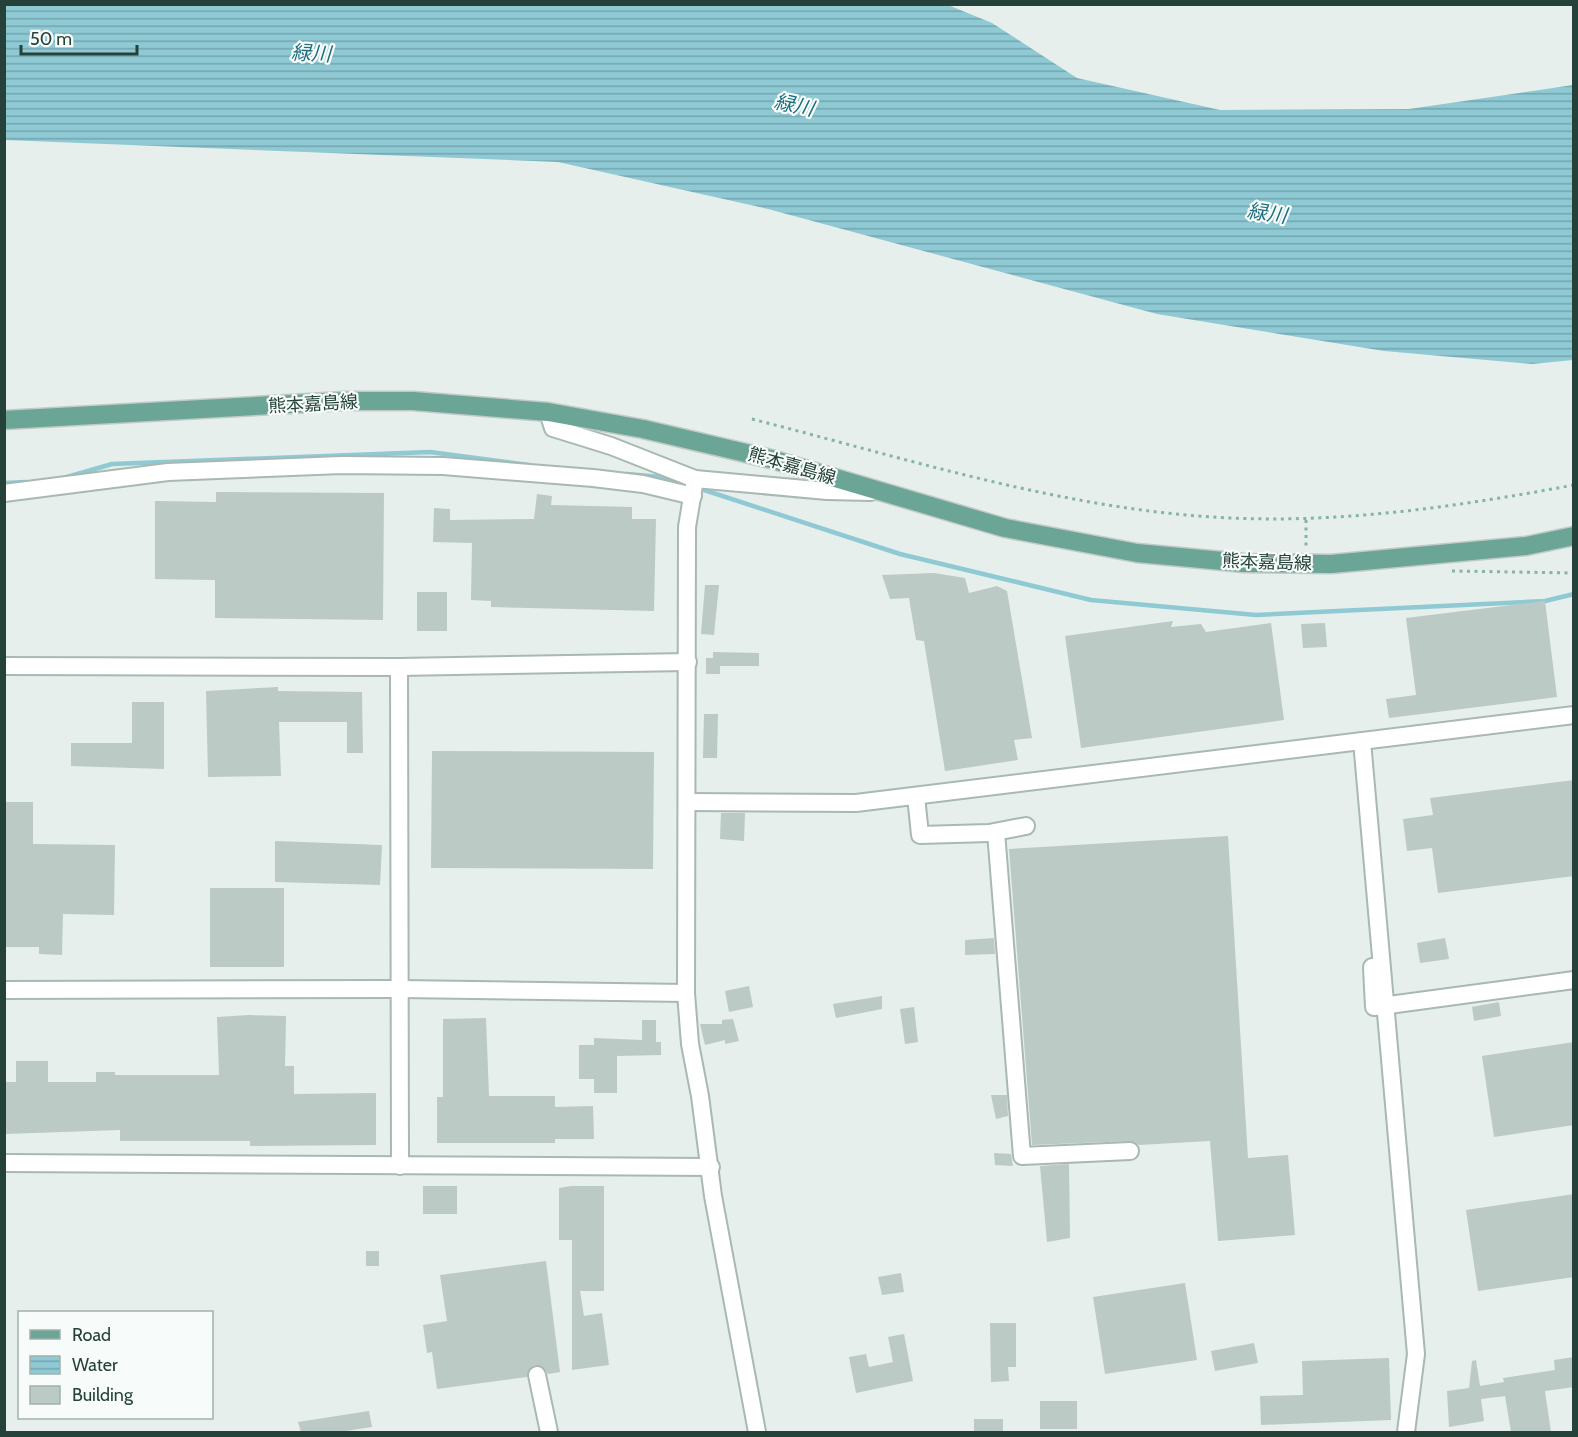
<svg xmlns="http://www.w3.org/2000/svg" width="1578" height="1437" font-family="Cabin,'Noto Sans JP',sans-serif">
	<defs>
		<pattern id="water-rules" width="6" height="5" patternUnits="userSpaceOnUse" patternTransform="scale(1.5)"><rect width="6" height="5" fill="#8ec9d4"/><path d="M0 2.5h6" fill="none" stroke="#74a5ad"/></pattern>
	</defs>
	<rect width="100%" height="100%" fill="#e6efeb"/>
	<!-- water -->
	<polygon fill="url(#water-rules)" points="5,4 948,5 992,23 1077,78 1220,110 1409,109 1573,85 1573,360 1532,364 1384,351 1157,314 768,209 558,162 5,140"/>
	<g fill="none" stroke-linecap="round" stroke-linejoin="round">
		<!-- stream -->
		<g stroke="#8ec9d4" stroke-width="4.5">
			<polyline points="627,474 661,477 690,485"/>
			<polyline points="67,477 112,464 430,452 529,465"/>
			<polyline points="4,483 26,482"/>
			<polyline points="698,488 900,554 1091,600 1256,615 1545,601 1574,594"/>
		</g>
	</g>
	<!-- building -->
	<g fill="#bbcac4">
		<polygon points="216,492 384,493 383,620 215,618 215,580 155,579 155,501 216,502"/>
		<polygon points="537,494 552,496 551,505 632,507 632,519 656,519 654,611 491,607 491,601 471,600 472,543 433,542 434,508 450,509 450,520 534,519"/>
		<polygon points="934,573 965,578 969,593 997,586 1007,591 1032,738 1014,740 1018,760 945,771 924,641 916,640 909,598 890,599 882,575"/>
		<polygon points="705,585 719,585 714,635 701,634"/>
		<rect x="417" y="592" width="30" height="39"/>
		<polygon points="1545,601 1557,697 1389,718 1386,699 1416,695 1406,618"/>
		<polygon points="1173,621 1171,627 1201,624 1206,632 1271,623 1284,720 1081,748 1065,636"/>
		<polygon points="1325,623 1327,647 1303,648 1301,624"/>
		<polygon points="713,652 759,653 759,666 720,666 720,674 706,674 706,658 713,658"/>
		<polygon points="278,687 278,691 362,692 363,753 347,753 347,722 279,722 281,776 208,777 206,691"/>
		<polygon points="132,702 164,702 164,769 71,766 71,743 132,743"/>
		<polygon points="704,714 718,714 717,758 703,758"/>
		<polygon points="432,751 654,752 653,869 431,868"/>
		<polygon points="1574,780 1574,876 1438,893 1432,848 1407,851 1403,819 1433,815 1430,798"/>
		<polygon points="4,802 33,802 33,844 115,845 114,915 63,914 62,955 39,954 39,947 5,947"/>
		<polygon points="721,813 745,813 744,841 720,839"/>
		<polygon points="1228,836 1248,1158 1288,1155 1295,1235 1218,1241 1210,1141 1139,1145 1130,1141 1032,1145 1009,849"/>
		<polygon points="275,841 382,845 380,885 275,882"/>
		<rect x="210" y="888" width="74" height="79"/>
		<polygon points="994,938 995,954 965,955 965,940"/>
		<polygon points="1445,938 1449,959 1420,963 1417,943"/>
		<polygon points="749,986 753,1007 729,1012 725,991"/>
		<polygon points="882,996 882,1009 836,1018 833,1004"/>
		<polygon points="1499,1002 1501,1016 1474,1021 1472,1007"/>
		<polygon points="914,1007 918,1042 905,1044 900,1009"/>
		<polygon points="249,1015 286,1016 285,1066 294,1066 294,1094 376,1093 376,1145 250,1146 250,1141 120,1141 120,1130 4,1134 4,1082 16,1082 16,1061 48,1061 48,1082 96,1082 96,1072 115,1072 115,1075 219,1075 217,1017"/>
		<polygon points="486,1018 489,1096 555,1096 555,1107 593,1106 594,1139 555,1139 555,1143 437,1143 437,1097 443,1097 443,1019"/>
		<polygon points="733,1019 739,1041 725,1044 725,1040 705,1045 700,1024 722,1024 722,1020"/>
		<polygon points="642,1020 656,1020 656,1042 661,1042 661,1055 617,1056 617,1093 594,1093 594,1079 579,1079 579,1045 594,1045 594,1038 642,1040"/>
		<polygon points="1574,1042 1574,1125 1494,1137 1482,1056"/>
		<polygon points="991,1095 1007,1095 1008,1116 996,1119"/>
		<polygon points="994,1153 1011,1154 1013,1166 995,1165"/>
		<polygon points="1069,1164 1070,1238 1047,1242 1040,1166"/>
		<rect x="423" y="1186" width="34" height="28"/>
		<polygon points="571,1186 604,1186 604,1291 580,1291 584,1316 602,1313 609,1365 572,1370 572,1240 559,1240 559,1188"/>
		<polygon points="1574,1194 1574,1277 1478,1291 1466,1210"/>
		<rect x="366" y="1251" width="13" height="15"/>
		<polygon points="546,1261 560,1372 548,1374 544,1368 535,1365 530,1368 527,1377 437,1389 432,1352 427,1353 423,1325 447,1321 440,1275"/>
		<polygon points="901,1273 904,1292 882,1295 878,1277"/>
		<polygon points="1185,1283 1197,1360 1105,1374 1093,1297"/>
		<polygon points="990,1323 1016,1323 1016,1367 1008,1367 1009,1381 991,1382"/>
		<polygon points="904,1334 913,1381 856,1393 849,1357 866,1354 869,1367 893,1362 888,1337"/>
		<polygon points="1254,1343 1258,1363 1215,1371 1211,1351"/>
		<polygon points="1574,1357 1574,1387 1545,1391 1551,1432 1511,1432 1505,1396 1481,1399 1484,1421 1449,1427 1447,1391 1469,1388 1472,1361 1476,1360 1480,1386 1504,1382 1503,1378 1555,1370 1554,1360"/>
		<polygon points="1389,1358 1391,1420 1261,1425 1260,1396 1303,1395 1302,1361"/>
		<rect x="1040" y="1401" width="37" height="28"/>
		<polygon points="369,1411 372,1427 339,1432 301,1432 298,1422"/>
		<rect x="974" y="1419" width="29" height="13"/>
	</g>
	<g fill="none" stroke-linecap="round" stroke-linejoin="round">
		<!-- minor casing -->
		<g stroke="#a8b8b2" stroke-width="20">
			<g id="minor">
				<polyline points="548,412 553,428 611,446 695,479 827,491 871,492"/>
				<polyline points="695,479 687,527 686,993 690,1044 700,1096 713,1196 757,1432"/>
				<polyline points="4,493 168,472 342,465 443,466 593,478 643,484 693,496"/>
				<polyline points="4,666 399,667 688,662"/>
				<polyline points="399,667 400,1166"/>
				<polyline points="1362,741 1416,1354 1406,1432"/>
				<polyline points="916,796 920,835 989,833 1026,826"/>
				<polyline points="687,802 856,803 1574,715"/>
				<polyline points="996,832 1022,1156 1130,1151"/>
				<polyline points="1372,967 1374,1007 1574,980"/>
				<polyline points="4,990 400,989 686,993"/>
				<polyline points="4,1163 711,1167"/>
				<polyline points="537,1375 549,1432"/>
			</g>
		</g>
		<!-- major casing -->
		<g stroke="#c2cac8" stroke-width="21">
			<polyline id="major" points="4,420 345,401 413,401 548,412 643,429 771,459 1005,528 1137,553 1244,563 1331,564 1526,546 1574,536"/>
		</g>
		<!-- path -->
		<g stroke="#86b3a5" stroke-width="3" stroke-dasharray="3 4.5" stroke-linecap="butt">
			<path d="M752 419C901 457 1060 508 1213 517 1334 525 1455 507 1574 485"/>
			<polyline points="1306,520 1306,547"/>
			<polyline points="1452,571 1574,573"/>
		</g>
		<!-- minor -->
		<use href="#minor" stroke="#fff" stroke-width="16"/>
		<!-- major -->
		<use href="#major" stroke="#6aa596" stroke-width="18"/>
	</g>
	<g text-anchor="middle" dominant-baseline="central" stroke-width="4.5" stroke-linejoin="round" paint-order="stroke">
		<!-- street labels -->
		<g font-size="18" fill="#24423a" stroke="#f7fbf9">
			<text transform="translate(313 404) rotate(-3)">熊本嘉島線</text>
			<text transform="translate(792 466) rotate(16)">熊本嘉島線</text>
			<text transform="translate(1267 562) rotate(2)">熊本嘉島線</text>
		</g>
		<!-- water labels -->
		<g font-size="20" font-style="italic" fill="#1c6f80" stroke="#f7fbf9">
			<text transform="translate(311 53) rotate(3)">緑川</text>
			<text transform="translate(794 105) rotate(12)">緑川</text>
			<text transform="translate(1267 213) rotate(8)">緑川</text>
		</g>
	</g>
	<!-- border -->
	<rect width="1578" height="1437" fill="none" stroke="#24423a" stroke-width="12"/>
	<!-- legend -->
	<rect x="18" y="1311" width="195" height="108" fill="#f7fbf9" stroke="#a3b1ad" stroke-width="1.5"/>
	<rect x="30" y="1330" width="30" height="9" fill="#6aa596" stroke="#a3b1ad" stroke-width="1.5"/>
	<text x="72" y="1341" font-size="18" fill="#24423a">Road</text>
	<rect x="30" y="1356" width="30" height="18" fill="url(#water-rules)" stroke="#a3b1ad" stroke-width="1.5"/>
	<text x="72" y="1371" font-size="18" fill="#24423a">Water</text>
	<rect x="30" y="1386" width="30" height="18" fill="#bbcac4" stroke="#a3b1ad" stroke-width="1.5"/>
	<text x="72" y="1401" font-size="18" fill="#24423a">Building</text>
	<!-- scale -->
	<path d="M21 45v9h116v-9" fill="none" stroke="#24423a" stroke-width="3"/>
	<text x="30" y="45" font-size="18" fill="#24423a" stroke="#f7fbf9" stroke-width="4.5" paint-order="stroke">50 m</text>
</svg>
